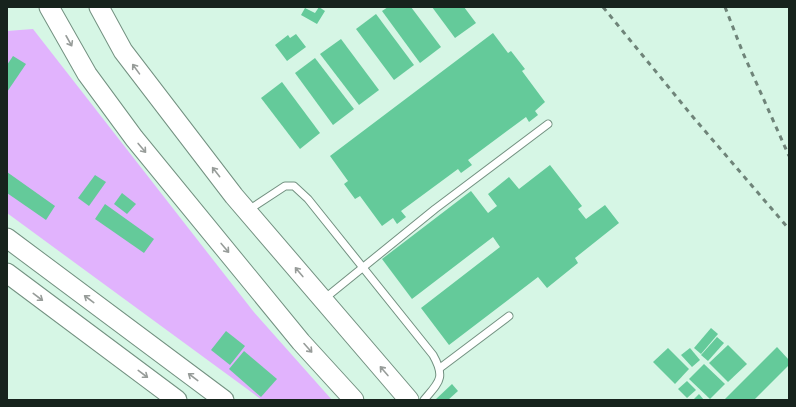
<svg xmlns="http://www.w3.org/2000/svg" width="796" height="407" font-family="Karla,sans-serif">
	<rect width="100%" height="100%" fill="#d6f6e5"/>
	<!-- green -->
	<polygon fill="#e1b3fd" points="33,29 253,311 332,400 262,400 7,213 7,31"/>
	<!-- building -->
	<g fill="#64ca9a">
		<polygon points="319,7 325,11 317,24 301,15 305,8 315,13"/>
		<polygon points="388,7 411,7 441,47 420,63 382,11"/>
		<polygon points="432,7 464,7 476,23 455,38"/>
		<polygon points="376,14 414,65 394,80 356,29"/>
		<polygon points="493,33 508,53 511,51 525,69 522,71 545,102 535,111 538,115 529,122 526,117 468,160 472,165 461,173 458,169 401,211 406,217 397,224 393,218 382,226 360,196 355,199 344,184 348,181 330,156"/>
		<polygon points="296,34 306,47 287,61 275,45 288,35 290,38"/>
		<polygon points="341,39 379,90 359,105 320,54"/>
		<polygon points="13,56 26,64 7,92 7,65"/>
		<polygon points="315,58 354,109 333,125 295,73"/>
		<polygon points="282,82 320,133 300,149 261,98"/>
		<polygon points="550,165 582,206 578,209 586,219 605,205 619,223 575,258 578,263 547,288 538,277 449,345 421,308 500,247 493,237 412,299 382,259 471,191 488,213 497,206 488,194 509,177 519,189"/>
		<polygon points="7,172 55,206 46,220 7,193"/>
		<polygon points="95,175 106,182 89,206 78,198"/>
		<polygon points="122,193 136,204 127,214 114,204"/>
		<polygon points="105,204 154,239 144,253 95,219"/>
		<polygon points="711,328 718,334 701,354 694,348"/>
		<polygon points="226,331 245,346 230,365 211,350"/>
		<polygon points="717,337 724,343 708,361 701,355"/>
		<polygon points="728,345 747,364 728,382 709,363"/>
		<polygon points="777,347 789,360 789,365 754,400 724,400"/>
		<polygon points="668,348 689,369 675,384 653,362"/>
		<polygon points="690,348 700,360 692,367 681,355"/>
		<polygon points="244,351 277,379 261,397 229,369"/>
		<polygon points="704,364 725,384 710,399 689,379"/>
		<polygon points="687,381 696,390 687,398 678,389"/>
		<polygon points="452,384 458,391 448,400 435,400"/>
		<polygon points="699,394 704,400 693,400"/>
	</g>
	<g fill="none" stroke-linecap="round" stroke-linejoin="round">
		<!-- lane casing -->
		<g stroke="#739181" stroke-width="9">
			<g id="lane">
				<path d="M247 211 285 186H294L308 199 433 355C446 378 439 382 424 400"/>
				<polyline points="324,299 435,209 548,124"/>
				<polyline points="440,368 509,316"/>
			</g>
		</g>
		<!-- secondary casing -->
		<g stroke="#739181" stroke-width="21">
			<g id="secondary">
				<polyline points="49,7 87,74 134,138 301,342 354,400"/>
				<polyline points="99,7 123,51 234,196 409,400"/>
				<polyline points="7,238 224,400"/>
				<polyline points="7,273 177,400"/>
			</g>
		</g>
		<!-- lane -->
		<use href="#lane" stroke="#fff" stroke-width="7"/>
		<!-- secondary -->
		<use href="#secondary" stroke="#fff" stroke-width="19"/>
		<!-- rail -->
		<g stroke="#6f8479" stroke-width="3" stroke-dasharray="5 5" stroke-linecap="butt">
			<polyline points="603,7 693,117 789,229"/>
			<polyline points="725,7 743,53 789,156"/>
		</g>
	</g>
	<!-- one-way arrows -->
	<defs><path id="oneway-shaft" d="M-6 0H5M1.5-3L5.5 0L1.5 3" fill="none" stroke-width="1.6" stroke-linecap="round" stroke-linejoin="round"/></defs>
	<g stroke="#979c99">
		<use href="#oneway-shaft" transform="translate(69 41) rotate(61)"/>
		<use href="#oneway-shaft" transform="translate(136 69) rotate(-126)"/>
		<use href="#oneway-shaft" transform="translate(142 148) rotate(50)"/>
		<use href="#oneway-shaft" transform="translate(216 172) rotate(-128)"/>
		<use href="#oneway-shaft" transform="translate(225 248) rotate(50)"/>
		<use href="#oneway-shaft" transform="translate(299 272) rotate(-130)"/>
		<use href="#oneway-shaft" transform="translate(38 297) rotate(37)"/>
		<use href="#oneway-shaft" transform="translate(89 299) rotate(-143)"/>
		<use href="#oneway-shaft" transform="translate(308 348) rotate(48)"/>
		<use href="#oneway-shaft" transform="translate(384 371) rotate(-131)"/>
		<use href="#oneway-shaft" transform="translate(143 374) rotate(37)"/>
		<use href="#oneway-shaft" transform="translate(193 377) rotate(-143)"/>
	</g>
	<!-- border -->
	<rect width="796" height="407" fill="none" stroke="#17231d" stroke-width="16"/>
</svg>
